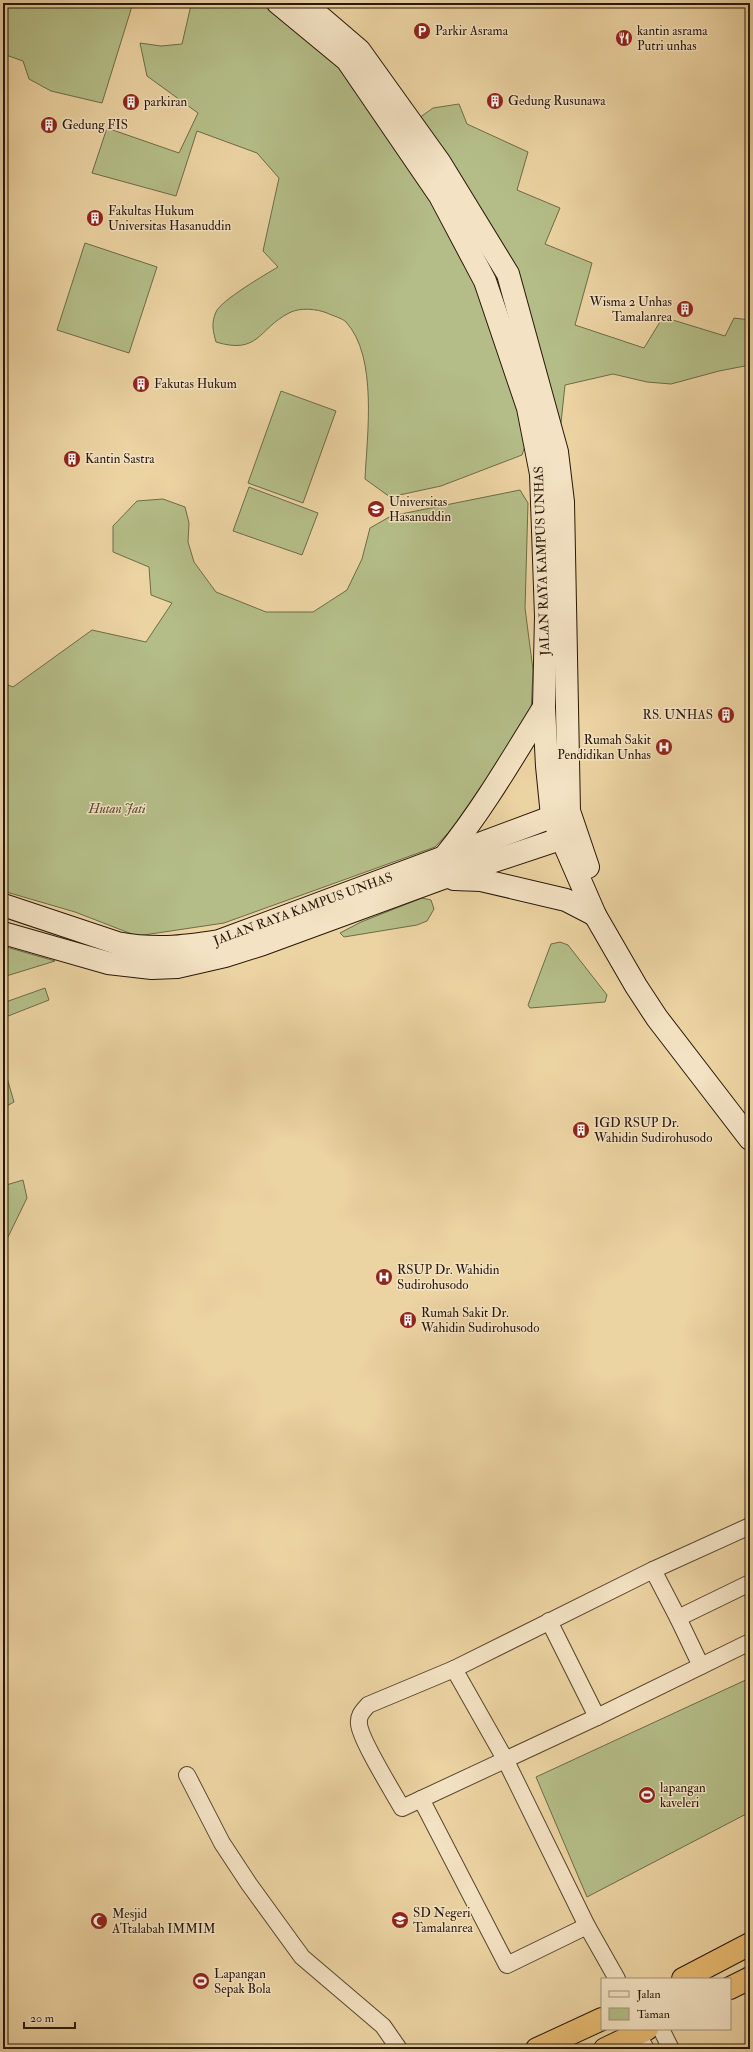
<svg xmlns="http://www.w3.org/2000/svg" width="753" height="2052" font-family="'IM FELL Double Pica',serif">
	<rect width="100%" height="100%" fill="#ecd3a2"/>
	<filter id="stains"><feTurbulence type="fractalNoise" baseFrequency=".005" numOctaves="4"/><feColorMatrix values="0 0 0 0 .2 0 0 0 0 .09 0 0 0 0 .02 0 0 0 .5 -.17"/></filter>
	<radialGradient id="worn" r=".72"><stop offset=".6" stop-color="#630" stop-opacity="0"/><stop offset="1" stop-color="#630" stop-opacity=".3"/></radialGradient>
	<!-- green -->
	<g fill="#b4bd87" stroke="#6e6a48">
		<polygon points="3,3 133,3 102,103 51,91 29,79 23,61 3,54"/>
		<path d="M188 3H264L276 9 322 49 380 114 453 235 503 351 527 440 522 455 441 486 390 497 365 479C367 435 378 357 346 322 342 318 333 316 327 313 317 309 300 307 289 313 258 329 259 355 216 342 213 331 211 323 216 312 220 301 266 274 278 267L263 251 279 178 257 153 197 131 176 196 92 173 107 128 179 153 198 113 147 76 140 43 161 46 182 44 191 5Z"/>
		<polygon points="459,104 467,124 528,152 517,190 560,208 545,244 592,263 575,325 644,348 663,317 725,336 734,318 750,320 750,365 719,371 671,384 647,382 613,374 565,385 560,432 525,368 405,128 433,108"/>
		<polygon points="85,243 157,267 129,353 57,330"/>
		<polygon points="281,391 336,411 303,503 248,483"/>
		<polygon points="249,487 318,513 302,555 233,531"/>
		<polygon points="520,490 528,503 525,608 533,670 531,713 476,803 435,847 224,923 137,936 75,912 3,891 3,683 13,687 92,630 146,642 172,603 151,595 149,567 113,552 113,526 137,501 163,499 185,507 189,523 188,542 194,562 216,592 266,612 313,612 347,590 362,559 370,528 391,516"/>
		<polygon points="422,898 431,900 434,909 427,921 417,925 344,937 340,933 361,922"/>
		<polygon points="560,942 568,945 607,995 605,1002 530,1008 528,1005 551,944"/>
		<polygon points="3,946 55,961 3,977"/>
		<polygon points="45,988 49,1000 3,1018 3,1003"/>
		<polygon points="3,1064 14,1102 3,1108"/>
		<polygon points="23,1180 27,1198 8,1237 3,1234 3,1186"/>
		<polygon points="750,1678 750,1812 587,1897 536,1777"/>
	</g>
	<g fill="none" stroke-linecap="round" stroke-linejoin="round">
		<!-- street casing -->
		<g stroke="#59462f" stroke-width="18">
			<g id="street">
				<path d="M750 1526 653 1570 454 1669 368 1705C363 1711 358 1715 359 1724 360 1739 393 1792 402 1808L597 1717 750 1642"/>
				<polyline points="653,1570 678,1618 750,1583"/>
				<polyline points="678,1618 701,1666"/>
				<polyline points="549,1621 597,1717"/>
				<polyline points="454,1669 505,1759 587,1926 617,1979"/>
				<polyline points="187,1775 222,1843 249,1884 302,1957 383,2026 399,2049"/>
				<polyline points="421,1799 507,1965 587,1926"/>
				<polyline points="635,2029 646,2049"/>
				<polyline points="661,2029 671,2049"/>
			</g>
		</g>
		<!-- secondary casing -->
		<g stroke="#281709" stroke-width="24">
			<g id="secondary">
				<polyline points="278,3 347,60 440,196 485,281 528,408 541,474 546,616 544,707 547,766 552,816 595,915 636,986 657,1018 750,1139"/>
				<polyline points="304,3 359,50 440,163 508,274 557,452 563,502 569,811 588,867"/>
				<path d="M445 856C483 809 513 757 544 707"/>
				<polyline points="454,879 481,880 566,900 595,915"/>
				<path d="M3 905 117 943C155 950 181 947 219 941L565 812"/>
				<polyline points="3,933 108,963 152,968 177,967 225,956 263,944 443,878 575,834"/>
			</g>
		</g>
		<!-- highway casing -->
		<g stroke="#281709" stroke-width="24">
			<g id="highway">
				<polyline points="683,1979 750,1944"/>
				<polyline points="730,1988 750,1978"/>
				<polyline points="537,2049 602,2019"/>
				<polyline points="605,2049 647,2029"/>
			</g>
		</g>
		<!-- street -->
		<use href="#street" stroke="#f3e2c3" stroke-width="16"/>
		<!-- secondary -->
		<use href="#secondary" stroke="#f3e2c3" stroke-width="22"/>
		<!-- highway -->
		<use href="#highway" stroke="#e6ba71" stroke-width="22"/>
	</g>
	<!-- icons -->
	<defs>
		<g id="parking-disc" transform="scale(0.9)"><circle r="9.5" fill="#8f2418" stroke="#f3e2c3"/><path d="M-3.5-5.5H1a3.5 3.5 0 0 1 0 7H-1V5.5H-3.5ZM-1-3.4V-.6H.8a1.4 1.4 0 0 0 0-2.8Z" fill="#fff"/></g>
		<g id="restaurant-disc" transform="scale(0.9)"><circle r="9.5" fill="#8f2418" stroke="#f3e2c3"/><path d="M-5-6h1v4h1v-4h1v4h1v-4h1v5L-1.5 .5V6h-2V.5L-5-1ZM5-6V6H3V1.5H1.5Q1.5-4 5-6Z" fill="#fff"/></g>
		<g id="building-disc" transform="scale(0.9)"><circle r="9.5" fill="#8f2418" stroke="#f3e2c3"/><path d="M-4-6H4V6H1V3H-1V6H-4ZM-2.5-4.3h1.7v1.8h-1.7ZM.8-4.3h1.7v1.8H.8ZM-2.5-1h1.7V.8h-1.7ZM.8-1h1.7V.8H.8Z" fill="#fff"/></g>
		<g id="university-disc" transform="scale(0.9)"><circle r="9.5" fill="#8f2418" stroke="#f3e2c3"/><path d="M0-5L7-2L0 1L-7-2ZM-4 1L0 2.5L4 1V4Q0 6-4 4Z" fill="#fff"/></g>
		<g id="hospital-disc" transform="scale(0.9)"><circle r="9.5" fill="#8f2418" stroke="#f3e2c3"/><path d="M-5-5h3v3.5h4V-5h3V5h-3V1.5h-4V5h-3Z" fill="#fff"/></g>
		<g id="stadium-disc" transform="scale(0.9)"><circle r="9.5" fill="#8f2418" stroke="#f3e2c3"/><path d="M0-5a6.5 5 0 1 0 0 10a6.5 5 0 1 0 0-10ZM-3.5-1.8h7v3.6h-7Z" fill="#fff"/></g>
		<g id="school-disc" transform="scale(0.9)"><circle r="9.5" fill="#8f2418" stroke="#f3e2c3"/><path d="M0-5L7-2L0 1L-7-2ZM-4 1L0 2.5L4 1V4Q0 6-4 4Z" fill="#fff"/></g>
		<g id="mosque-disc" transform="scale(0.9)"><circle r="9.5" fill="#8f2418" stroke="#f3e2c3"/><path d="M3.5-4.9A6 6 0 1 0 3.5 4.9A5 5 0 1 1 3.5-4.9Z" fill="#fff"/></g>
	</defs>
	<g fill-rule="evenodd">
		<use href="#parking-disc" x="422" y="31"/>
		<use href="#restaurant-disc" x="624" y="38"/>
		<use href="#building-disc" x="495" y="101"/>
		<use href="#building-disc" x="131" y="102"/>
		<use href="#building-disc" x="49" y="125"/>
		<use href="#building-disc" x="95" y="218"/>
		<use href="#building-disc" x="685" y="309"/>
		<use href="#building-disc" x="141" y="384"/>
		<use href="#building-disc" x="72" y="459"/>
		<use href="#university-disc" x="376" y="509"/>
		<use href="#building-disc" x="726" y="715"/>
		<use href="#hospital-disc" x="664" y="747"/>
		<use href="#building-disc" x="581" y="1130"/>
		<use href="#hospital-disc" x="384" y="1277"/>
		<use href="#building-disc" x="408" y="1320"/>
		<use href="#stadium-disc" x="647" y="1795"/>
		<use href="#school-disc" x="400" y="1920"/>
		<use href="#mosque-disc" x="99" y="1921"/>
		<use href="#stadium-disc" x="201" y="1981"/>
	</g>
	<g text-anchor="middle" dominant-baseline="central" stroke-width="3" stroke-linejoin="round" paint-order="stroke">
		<!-- poi labels -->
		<g font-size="13" fill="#281709" stroke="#f3e2c3" text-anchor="start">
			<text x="435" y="31">Parkir Asrama</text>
			<text x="637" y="31">kantin asrama<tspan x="637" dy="15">Putri unhas</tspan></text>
			<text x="508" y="101">Gedung Rusunawa</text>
			<text x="144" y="102">parkiran</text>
			<text x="62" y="125">Gedung FIS</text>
			<text x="108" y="211">Fakultas Hukum<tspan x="108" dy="15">Universitas Hasanuddin</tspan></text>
			<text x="672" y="302" text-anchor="end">Wisma 2 Unhas<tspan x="672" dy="15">Tamalanrea</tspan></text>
			<text x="154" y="384">Fakutas Hukum</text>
			<text x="85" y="459">Kantin Sastra</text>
			<text x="389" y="502">Universitas<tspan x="389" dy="15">Hasanuddin</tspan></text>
			<text x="713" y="715" text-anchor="end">RS. UNHAS</text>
			<text x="651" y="740" text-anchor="end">Rumah Sakit<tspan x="651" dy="15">Pendidikan Unhas</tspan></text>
			<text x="594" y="1123">IGD RSUP Dr.<tspan x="594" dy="15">Wahidin Sudirohusodo</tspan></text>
			<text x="397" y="1270">RSUP Dr. Wahidin<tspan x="397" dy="15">Sudirohusodo</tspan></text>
			<text x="421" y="1313">Rumah Sakit Dr.<tspan x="421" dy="15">Wahidin Sudirohusodo</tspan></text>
			<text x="660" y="1788">lapangan<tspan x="660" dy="15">kaveleri</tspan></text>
			<text x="413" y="1913">SD Negeri<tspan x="413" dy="15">Tamalanrea</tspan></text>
			<text x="112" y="1914">Mesjid<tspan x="112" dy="15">ATtalabah IMMIM</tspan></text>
			<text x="214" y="1974">Lapangan<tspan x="214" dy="15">Sepak Bola</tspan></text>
		</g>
		<!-- street labels -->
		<g font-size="13" fill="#281709" stroke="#f3e2c3">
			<text transform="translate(542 561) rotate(-92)">JALAN RAYA KAMPUS UNHAS</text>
			<text transform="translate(303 909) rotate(-20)">JALAN RAYA KAMPUS UNHAS</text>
		</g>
		<!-- park labels -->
		<g font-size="13" font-style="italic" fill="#52492f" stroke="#f3e2c3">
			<text x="117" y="809">Hutan Jati</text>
		</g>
	</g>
	<!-- margin -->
	<rect width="753" height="2052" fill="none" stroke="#ecd3a2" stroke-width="16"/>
	<rect x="4" y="4" width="745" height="2044" fill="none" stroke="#281709" stroke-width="2"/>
	<rect x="8" y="8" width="737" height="2036" fill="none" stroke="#281709"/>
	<!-- legend -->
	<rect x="601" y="1978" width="130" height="52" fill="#f3e2c3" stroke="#a29179"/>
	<rect x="609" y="1991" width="20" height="6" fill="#f3e2c3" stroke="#a29179"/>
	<text x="637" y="1998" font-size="12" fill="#281709">Jalan</text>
	<rect x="609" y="2008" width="20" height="12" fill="#b4bd87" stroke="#a29179"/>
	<text x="637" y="2018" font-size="12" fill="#281709">Taman</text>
	<!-- scale -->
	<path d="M24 2022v6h51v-6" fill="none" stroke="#281709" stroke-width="2"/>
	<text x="30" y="2022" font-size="12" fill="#281709" stroke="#f3e2c3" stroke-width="3" paint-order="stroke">20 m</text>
	<rect width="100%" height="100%" filter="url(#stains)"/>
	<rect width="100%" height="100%" fill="url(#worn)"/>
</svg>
